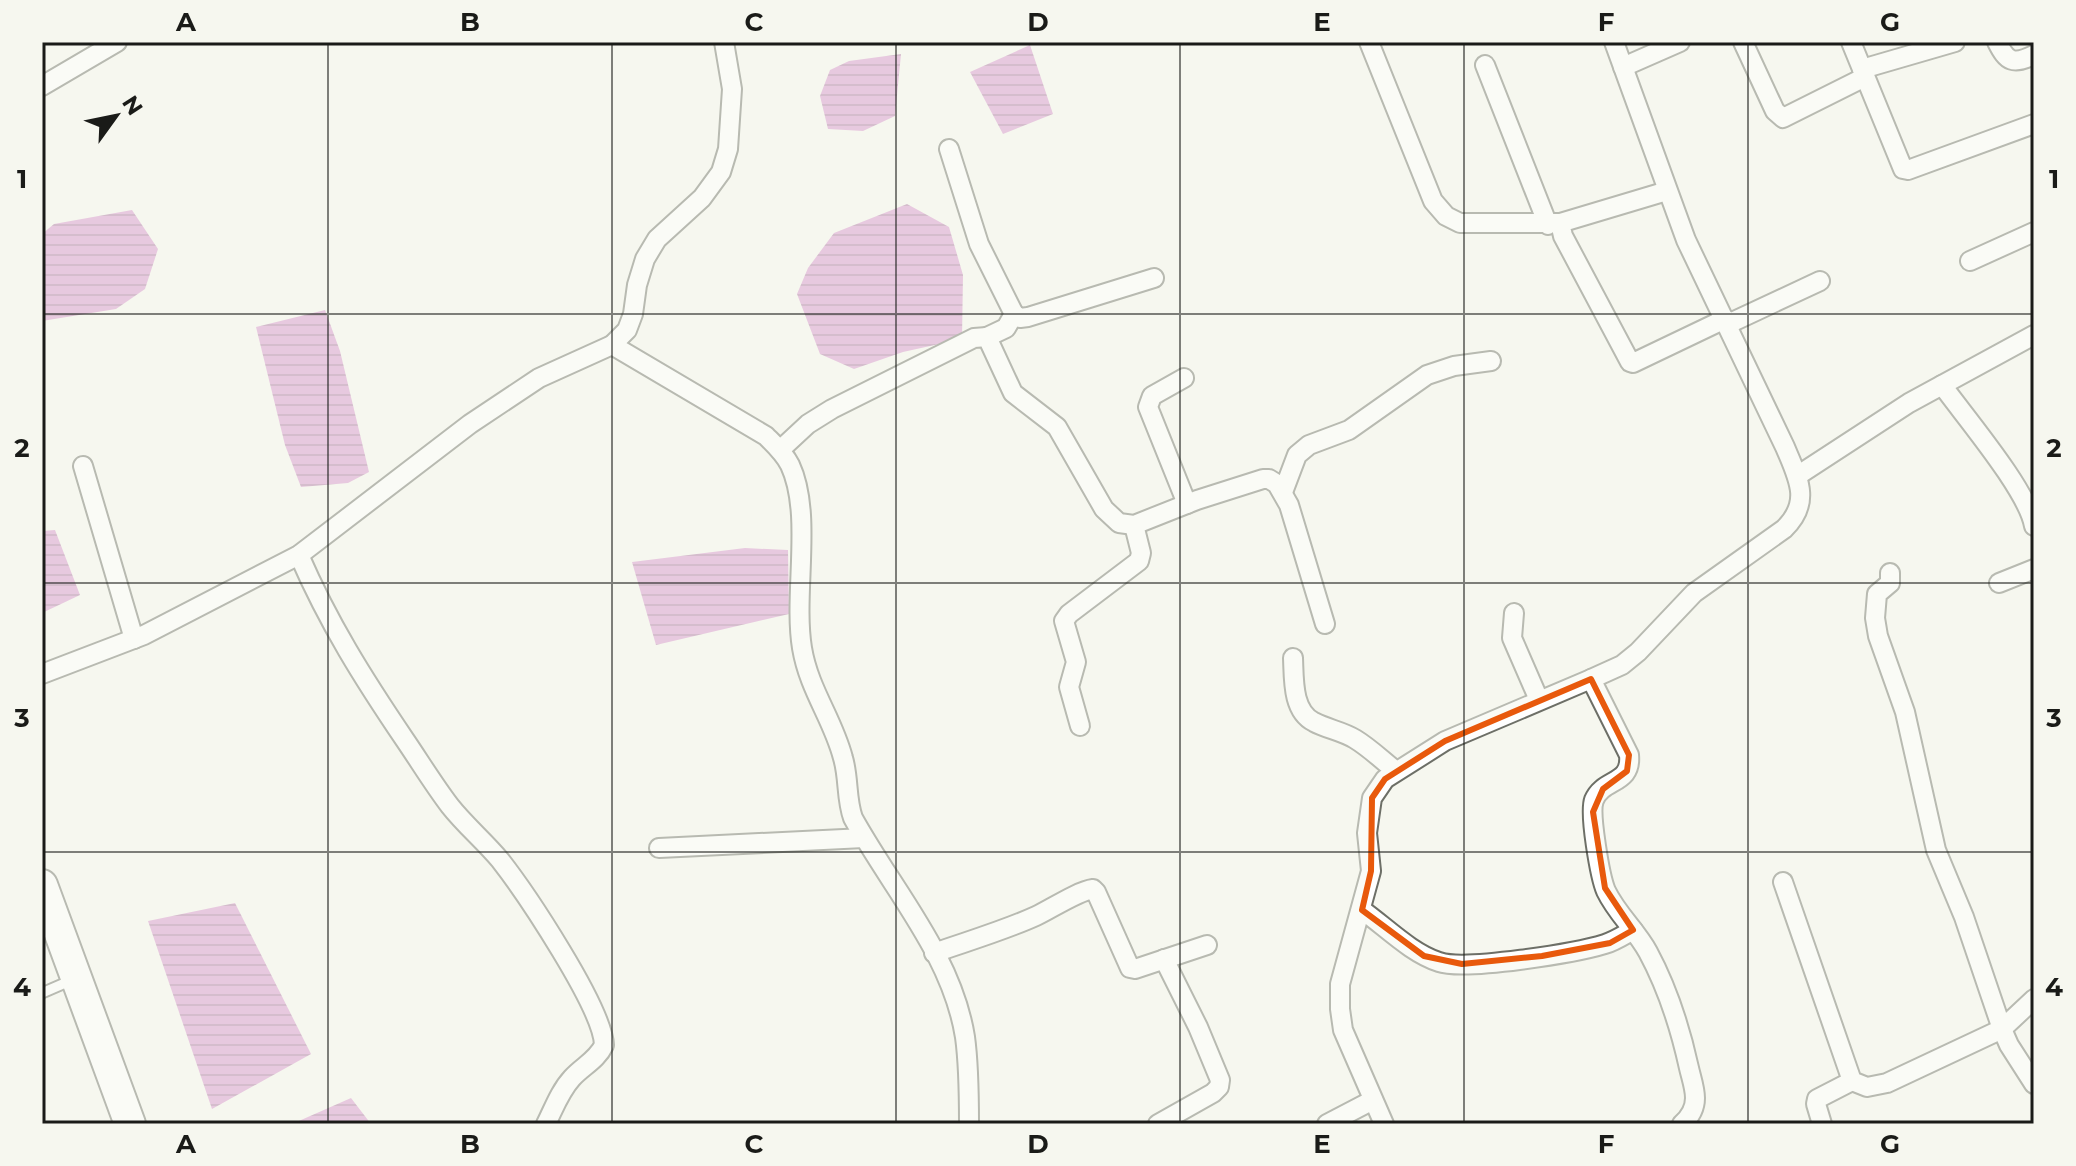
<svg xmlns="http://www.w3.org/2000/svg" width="2076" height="1166" font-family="Montserrat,sans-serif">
	<defs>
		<pattern id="water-rules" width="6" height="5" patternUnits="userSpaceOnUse" patternTransform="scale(2)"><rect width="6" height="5" fill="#d691cc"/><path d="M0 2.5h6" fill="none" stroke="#ad76a5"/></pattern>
	</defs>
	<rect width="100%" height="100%" fill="#f6f7ef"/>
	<!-- water -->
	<g fill="url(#water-rules)">
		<polygon points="1030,45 1053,114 1003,134 970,72"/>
		<polygon points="901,54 895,116 863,131 828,129 820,96 830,70 849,61"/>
		<polygon points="907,204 949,227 963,275 962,339 903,352 854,369 820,354 797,294 808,268 834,233"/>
		<polygon points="132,210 158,249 145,289 116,309 42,321 42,234 54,224"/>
		<polygon points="325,310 340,351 369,472 348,483 301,487 285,445 256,327"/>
		<polygon points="55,530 80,595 42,613 42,531"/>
		<polygon points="745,548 788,550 789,614 656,645 632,562"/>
		<polygon points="235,903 311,1054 212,1109 148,921"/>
		<polygon points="351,1098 371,1124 292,1124"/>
	</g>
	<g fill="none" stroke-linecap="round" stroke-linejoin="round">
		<!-- service casing -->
		<g stroke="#6d6f67" stroke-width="13">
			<polyline id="service" points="42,993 72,980"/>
		</g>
		<!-- minor casing -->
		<g stroke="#6d6f67" stroke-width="22">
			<g id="minor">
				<polyline points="1369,42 1433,201 1446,216 1460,223 1560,223"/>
				<path d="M1614 42 1686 240 1785 447C1798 478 1812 502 1784 529L1694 593 1638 652 1622 665 1591 679 1629 755C1632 785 1603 778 1594 800 1589 813 1600 877 1606 891 1617 914 1636 930 1648 952 1668 989 1680 1027 1689 1068 1691 1077 1695 1088 1695 1098 1695 1109 1690 1117 1682 1124"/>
				<polyline points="1743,42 1775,111 1783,118 1865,77"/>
				<polyline points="1851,42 1903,169 1908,170 2034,124"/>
				<path d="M1997 42C2007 62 2013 65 2034 55"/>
				<polyline points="1485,65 1548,225"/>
				<polyline points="1623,67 1680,42"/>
				<polyline points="1862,69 1955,42"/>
				<polyline points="42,86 117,42"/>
				<polyline points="949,149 979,244 1014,314 1006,328 987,337"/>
				<polyline points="1667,191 1560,223 1563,236 1630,362 1633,363 1725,319"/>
				<polyline points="1970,261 2034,232"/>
				<polyline points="1014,314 1020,318 1028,317 1154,278"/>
				<polyline points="1728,324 1820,281"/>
				<path d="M612 345 766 436C775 445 784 453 790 465 813 514 793 593 802 648 809 690 833 719 843 758 849 778 846 799 853 818 892 889 952 955 965 1037 969 1066 969 1095 969 1124"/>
				<polyline points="1184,378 1152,396 1148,407 1187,504"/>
				<path d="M1942 385C1966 418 2028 491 2034 526"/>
				<polyline points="780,450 808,424 832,409 974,338 987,337 1013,393 1057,427 1104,509 1119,523 1134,525 1197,500 1263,479 1269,479 1277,484 1289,505 1325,624"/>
				<polyline points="83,466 134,639"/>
				<polyline points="1797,476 1909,403 2034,335"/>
				<polyline points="1283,492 1297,455 1309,445 1349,430 1427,375 1454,366 1491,361"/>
				<path d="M299 555C329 624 363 678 405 740 420 762 434 785 450 806 465 825 484 841 500 860 525 892 603 1008 604 1045 597 1060 583 1066 572 1078 560 1091 554 1108 546 1124"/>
				<polyline points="1890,573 1890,583 1877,594 1875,618 1878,636 1905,712 1936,850 1964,917 2002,1029 2034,999"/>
				<polyline points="1999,583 2034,569"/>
				<polyline points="1514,613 1512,638 1539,700"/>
				<path d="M1293 658C1294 679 1292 711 1314 722 1327 729 1342 731 1355 739 1370 748 1383 761 1396 771"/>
				<polyline points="42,674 144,635 299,555 470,424 539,378 612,345 627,330 633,314 637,285 645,259 657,239 702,198 721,172 728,149 732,89 724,42"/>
				<polyline points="1080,726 1069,687 1076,662 1064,621 1069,614 1139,561 1141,553 1134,525"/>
				<polyline points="659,848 864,838"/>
				<polyline points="1783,882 1852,1081 1867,1087 1887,1083 2002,1029 2009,1045 2034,1084"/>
				<path d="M1362 910C1386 927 1411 953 1439 962 1465 971 1576 953 1605 944 1615 941 1624 935 1633 930"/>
				<path d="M934 953C968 941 1003 931 1036 916 1051 909 1078 891 1093 889L1096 892 1130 968 1135 969 1207 945"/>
				<polyline points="1158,1124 1213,1093 1219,1087 1220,1080 1198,1027 1164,959"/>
				<polyline points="1327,1124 1373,1100"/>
				<polyline points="1384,1124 1343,1030 1340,1009 1340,984 1371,871 1367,833 1372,798 1385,779 1445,741 1591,679"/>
				<polyline points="1822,1124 1816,1104 1817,1099 1852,1081"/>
			</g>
		</g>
		<!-- primary casing -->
		<g stroke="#6d6f67" stroke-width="34">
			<polyline id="primary" points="42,885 130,1124"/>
		</g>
		<!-- service -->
		<use href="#service" stroke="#fff" stroke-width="9"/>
		<!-- minor -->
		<use href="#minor" stroke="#fff" stroke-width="18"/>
		<!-- primary -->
		<use href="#primary" stroke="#fff" stroke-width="30"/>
	</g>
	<!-- marked area -->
	<path d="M0 0H2076V1166H0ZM1591 679 1629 755 1627 771 1603 789 1593 812 1605 888 1633 930 1610 943 1542 956 1462 964 1424 956 1362 910 1371 871 1372 798 1385 779 1445 741Z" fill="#f6f7ef" fill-opacity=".55" fill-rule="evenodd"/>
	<path fill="none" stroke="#e8590c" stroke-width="6" stroke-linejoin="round" d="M1591 679 1629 755 1627 771 1603 789 1593 812 1605 888 1633 930 1610 943 1542 956 1462 964 1424 956 1362 910 1371 871 1372 798 1385 779 1445 741Z"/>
	<!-- grid -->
	<path fill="none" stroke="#1a1b18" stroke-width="2" stroke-opacity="0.55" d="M328 42V1124M612 42V1124M896 42V1124M1180 42V1124M1464 42V1124M1748 42V1124M42 314H2034M42 583H2034M42 852H2034"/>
	<!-- border -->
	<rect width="2076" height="1166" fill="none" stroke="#f6f7ef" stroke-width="88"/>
	<!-- north arrow -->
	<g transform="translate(116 116) rotate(57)" stroke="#f6f7ef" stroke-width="6" paint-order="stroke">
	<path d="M0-6L14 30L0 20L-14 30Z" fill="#1a1b18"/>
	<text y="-12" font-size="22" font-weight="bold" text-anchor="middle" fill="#1a1b18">N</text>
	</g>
	<rect x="44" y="44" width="1988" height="1078" fill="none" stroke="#1a1b18" stroke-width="3"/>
	<g font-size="26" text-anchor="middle" font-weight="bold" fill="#1a1b18">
		<text x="186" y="31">A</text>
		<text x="470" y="31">B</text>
		<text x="754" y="31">C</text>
		<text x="1038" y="31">D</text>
		<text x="1322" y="31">E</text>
		<text x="1606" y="31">F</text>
		<text x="1890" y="31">G</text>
		<text x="22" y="188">1</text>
		<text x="2054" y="188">1</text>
		<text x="22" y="457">2</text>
		<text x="2054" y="457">2</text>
		<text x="22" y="727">3</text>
		<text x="2054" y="727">3</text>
		<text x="22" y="996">4</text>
		<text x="2054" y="996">4</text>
		<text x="186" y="1153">A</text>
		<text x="470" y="1153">B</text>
		<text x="754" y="1153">C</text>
		<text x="1038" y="1153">D</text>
		<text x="1322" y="1153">E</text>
		<text x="1606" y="1153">F</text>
		<text x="1890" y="1153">G</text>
	</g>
</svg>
